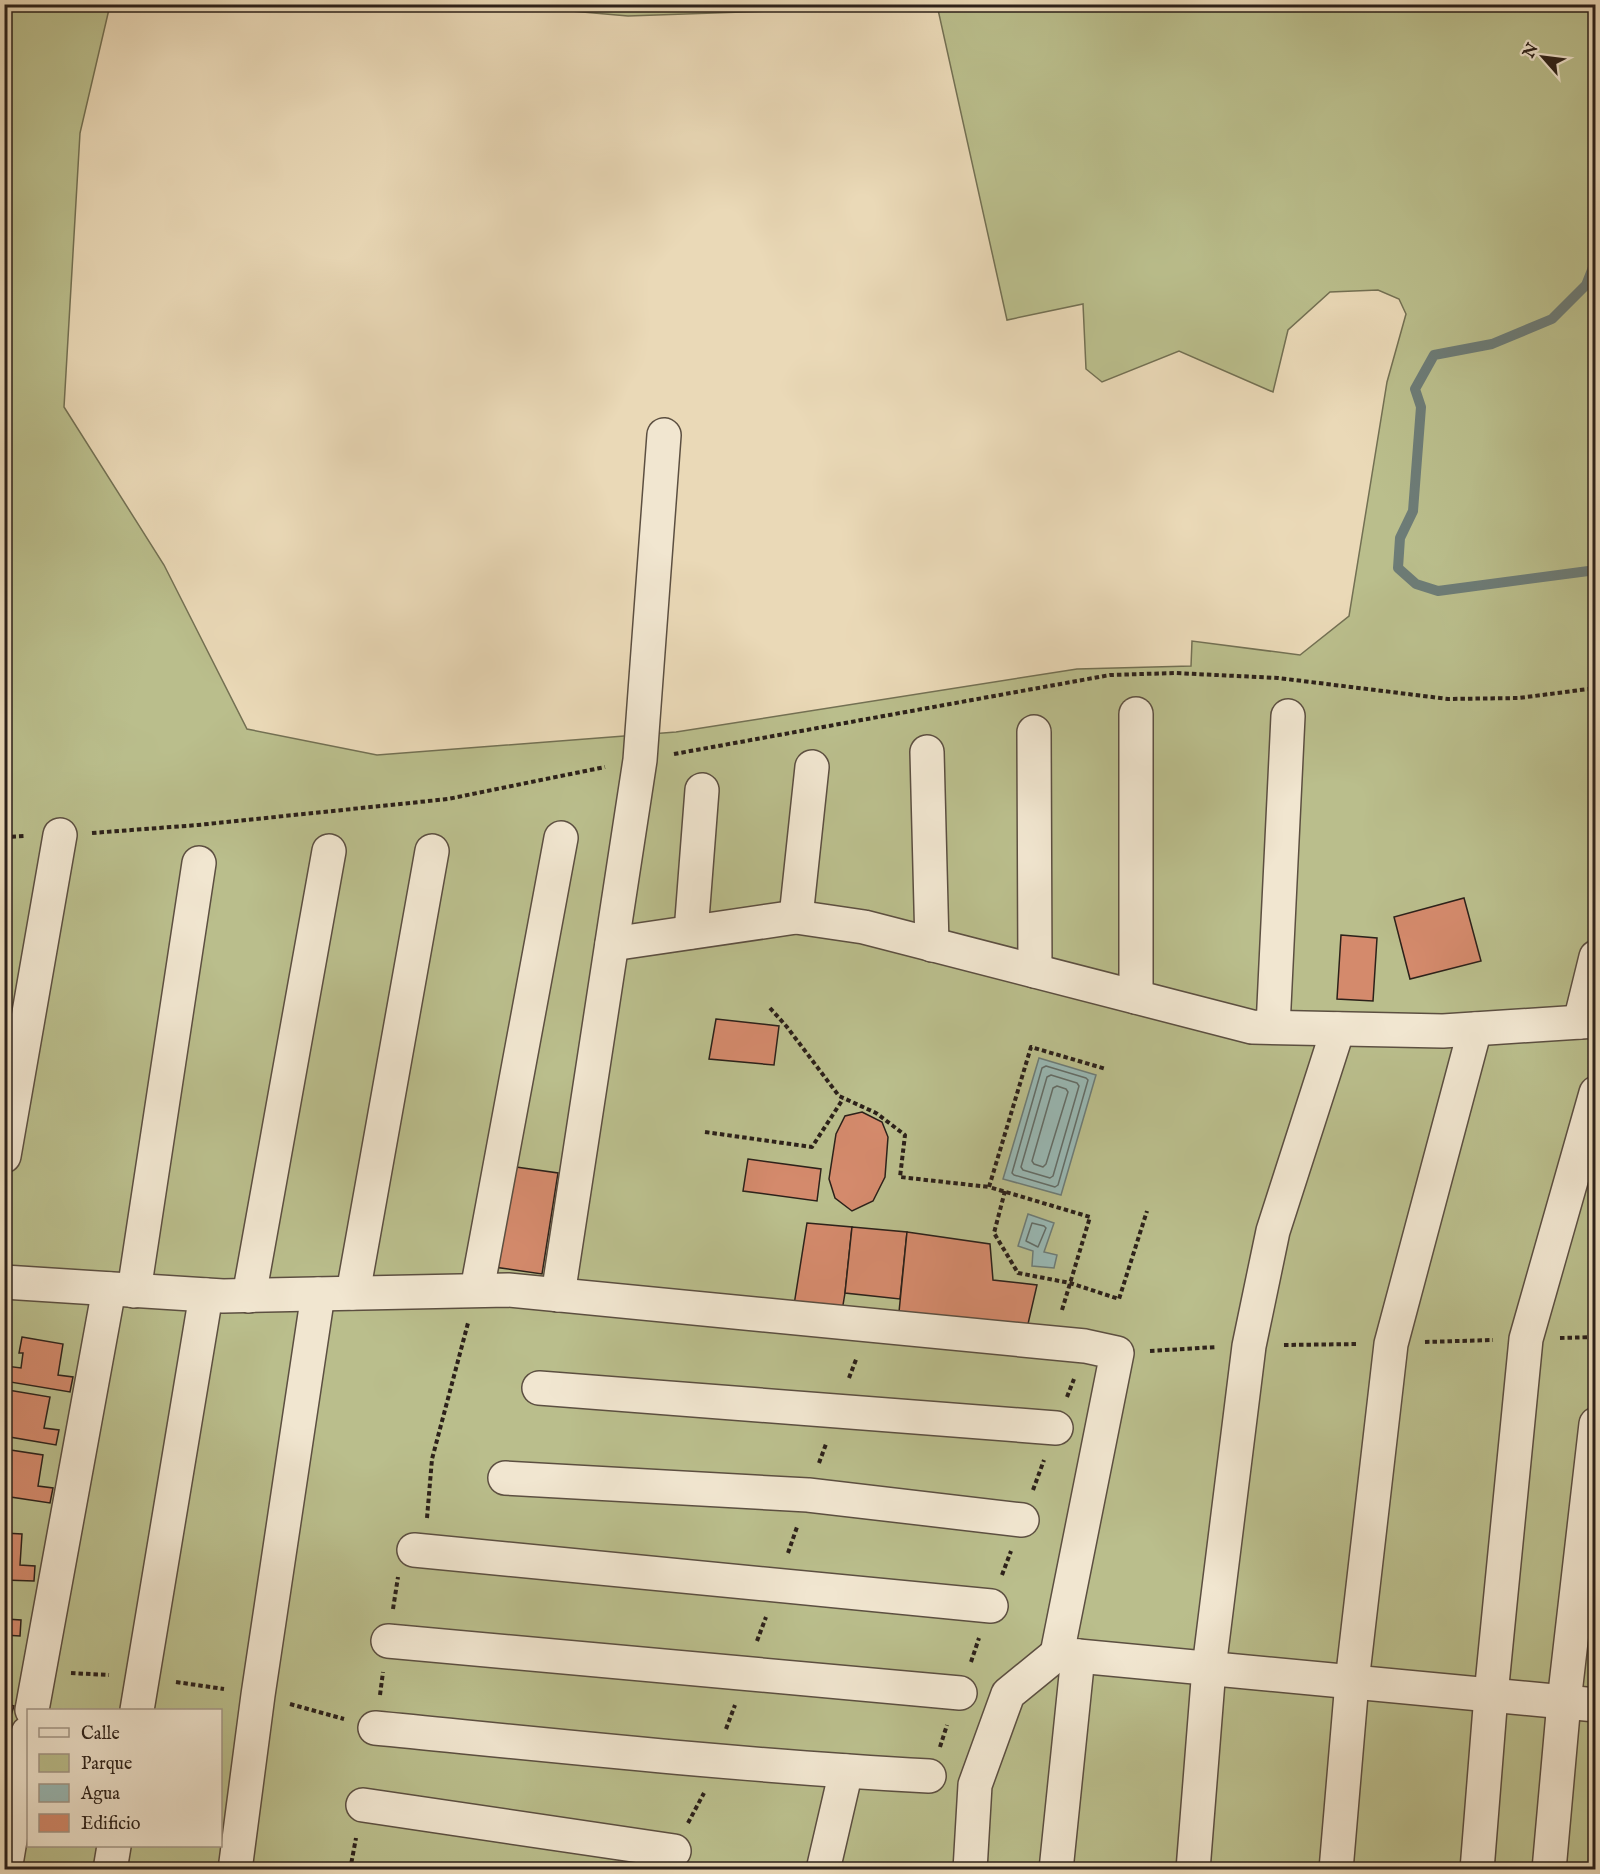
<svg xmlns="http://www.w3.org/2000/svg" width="1600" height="1874" font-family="'IM FELL English',serif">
	<rect width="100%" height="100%" fill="#ead9b7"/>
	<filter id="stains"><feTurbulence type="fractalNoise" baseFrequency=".00333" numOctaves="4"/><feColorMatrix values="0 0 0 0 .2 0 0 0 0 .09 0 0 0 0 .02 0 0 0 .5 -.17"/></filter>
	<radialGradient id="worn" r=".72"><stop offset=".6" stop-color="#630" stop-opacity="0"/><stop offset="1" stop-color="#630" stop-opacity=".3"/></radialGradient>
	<!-- green -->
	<path fill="#babe8c" stroke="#737053" stroke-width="1.5" fill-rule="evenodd" d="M5 5H110L80 133 64 407 164 565 247 729 377 755 676 732 1077 669 1191 666 1192 641 1300 655 1349 616 1387 382 1406 314 1399 299 1378 290 1330 292 1288 330 1273 392 1179 351 1102 382 1086 369 1083 304 1007 320 937 5 628 16 502 5H1595V1869L5 1870ZM28 1710H220V1846H28Z"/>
	<!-- water -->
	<g fill="#99b9b5" stroke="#6d7c77" stroke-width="1.5">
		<polygon points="1039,1058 1096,1075 1061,1195 1003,1179"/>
		<polygon points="1028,1214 1054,1223 1044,1252 1057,1255 1054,1268 1032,1266 1033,1251 1018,1246"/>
	</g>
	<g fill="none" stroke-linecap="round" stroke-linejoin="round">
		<!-- shore -->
		<g stroke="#626d68" stroke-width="1.5">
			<polygon points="1046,1066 1086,1078 1088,1080 1058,1185 1055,1187 1014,1175 1012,1173 1042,1068"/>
			<polygon points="1051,1075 1077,1083 1079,1086 1053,1176 1050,1178 1023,1170 1021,1167 1047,1077"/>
			<polygon points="1057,1086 1066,1089 1068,1092 1046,1164 1043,1167 1034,1164 1032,1161 1053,1088"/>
			<polygon points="1032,1223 1044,1226 1046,1228 1038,1247 1026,1241"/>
		</g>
		<!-- stream -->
		<polyline stroke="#6d7c77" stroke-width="10" points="1596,260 1586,285 1552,319 1492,344 1434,355 1415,389 1421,407 1413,511 1400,538 1398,568 1416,584 1438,591 1596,570"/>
	</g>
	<!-- building -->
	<g fill="#d48a6c" stroke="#2c211a" stroke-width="1.5">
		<polygon points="1464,898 1481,961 1410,979 1394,917"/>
		<polygon points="1341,935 1377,938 1373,1001 1337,999"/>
		<polygon points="716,1019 779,1026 774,1065 709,1059"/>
		<polygon points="862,1112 882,1122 888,1137 885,1177 873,1201 852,1211 835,1198 829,1179 836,1134 845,1116"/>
		<polygon points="748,1159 821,1169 817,1201 743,1191"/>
		<polygon points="509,1166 558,1173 542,1274 494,1267"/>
		<polygon points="807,1223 852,1227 845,1293 842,1311 794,1305"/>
		<polygon points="852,1227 907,1232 900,1299 845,1293"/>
		<polygon points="907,1232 990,1244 993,1280 1037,1285 1028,1324 899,1312"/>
		<polygon points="22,1337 63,1344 58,1375 73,1377 70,1392 4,1381 6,1366 21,1368 23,1353 19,1353"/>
		<polygon points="8,1390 50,1397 44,1428 59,1430 56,1445 4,1436 4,1421 7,1422 10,1406 6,1406"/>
		<polygon points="4,1449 43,1455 38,1486 53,1488 50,1503 4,1496"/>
		<polygon points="4,1533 22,1534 20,1565 35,1566 34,1581 4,1580"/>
		<polygon points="4,1588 8,1588 6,1619 21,1620 20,1636 4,1635"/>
		<polygon points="4,1703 14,1706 10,1718 4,1716"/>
	</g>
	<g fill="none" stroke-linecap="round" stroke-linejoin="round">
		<!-- minor casing -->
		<g stroke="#5c4f41" stroke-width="36">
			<g id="minor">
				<polyline points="1034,732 1035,971"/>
				<polyline points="927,752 932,945"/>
				<polyline points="796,917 812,767"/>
				<polyline points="691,932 702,790"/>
				<polyline points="612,944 796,917 864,927 1252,1027 1443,1031 1596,1021"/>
				<polyline points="1136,997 1136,714"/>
				<polyline points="1580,1022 1596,957"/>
				<polyline points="1273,1027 1288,716"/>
				<polyline points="4,1156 60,835"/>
				<polyline points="4,1282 223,1296 508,1290 1085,1346 1117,1353 1057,1654 1596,1705"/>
				<polyline points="477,1290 561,838"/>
				<polyline points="134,1291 199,863"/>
				<polyline points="353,1293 432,851"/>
				<polyline points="558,1295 640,760 664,435"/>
				<polyline points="249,1296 329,851"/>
				<polyline points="539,1388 1056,1428"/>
				<polyline points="505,1478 808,1495 1022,1520"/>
				<polyline points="414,1550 991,1606"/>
				<polyline points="388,1641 960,1693"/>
				<polyline points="32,1710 109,1289"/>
				<polyline points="137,1710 206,1295"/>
				<path d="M375 1728C559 1746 744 1766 929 1776"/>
				<polyline points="363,1805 674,1851"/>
				<polyline points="5,1870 28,1733"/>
				<polyline points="110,1870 114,1846"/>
				<polyline points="235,1870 258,1695 318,1294"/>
				<polyline points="823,1870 846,1771"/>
				<polyline points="970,1870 975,1785 1008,1694 1057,1654"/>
				<polyline points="1056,1870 1078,1656"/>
				<polyline points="1193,1870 1209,1668 1249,1346 1273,1231 1338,1029"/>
				<polyline points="1336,1870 1352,1682 1391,1344 1475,1029"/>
				<polyline points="1477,1870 1491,1695 1526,1339 1596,1093"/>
				<polyline points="1549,1870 1564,1702 1596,1424"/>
			</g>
		</g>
		<!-- path -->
		<g stroke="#2c211a" stroke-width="4" stroke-dasharray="4.5 3" stroke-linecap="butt">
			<polyline points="674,754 1110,675 1175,673 1278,678 1448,699 1519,698 1596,688"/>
			<polyline points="92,833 198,825 448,799 605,767"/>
			<polyline points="4,837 25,836"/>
			<polyline points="770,1008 787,1027 839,1096 876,1113 905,1135 900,1177 989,1187"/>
			<polyline points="705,1132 812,1147 843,1099"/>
			<polyline points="1005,1191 994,1233 1018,1273 1070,1283 1119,1299 1147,1211"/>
			<polyline points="1062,1310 1090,1217 989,1187 1031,1047 1106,1069"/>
			<polyline points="1560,1338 1596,1337"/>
			<polyline points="1425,1342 1493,1340"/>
			<polyline points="1284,1345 1358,1344"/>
			<polyline points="1150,1351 1217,1347"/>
			<polyline points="849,1378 857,1357"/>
			<polyline points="1067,1397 1074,1379"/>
			<polyline points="819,1463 826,1444"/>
			<polyline points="1033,1490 1044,1460"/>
			<polyline points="427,1518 432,1459 468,1323"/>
			<polyline points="788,1553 797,1527"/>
			<polyline points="1002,1575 1011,1551"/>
			<polyline points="393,1609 398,1577"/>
			<polyline points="757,1641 766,1617"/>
			<polyline points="971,1662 979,1638"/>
			<polyline points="71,1673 109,1675"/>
			<polyline points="176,1682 224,1689"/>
			<polyline points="380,1695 383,1672"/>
			<polyline points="290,1704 344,1719"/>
			<polyline points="726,1729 735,1705"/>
			<polyline points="940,1747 947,1725"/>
			<polyline points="688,1823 704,1793"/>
			<polyline points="350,1870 356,1838"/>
		</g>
		<!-- minor -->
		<use href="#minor" stroke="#f1e6d0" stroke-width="33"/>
	</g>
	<!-- margin -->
	<rect width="1600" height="1874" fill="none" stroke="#ead9b7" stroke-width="24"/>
	<rect x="6" y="6" width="1588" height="1862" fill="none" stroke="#2c211a" stroke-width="3"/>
	<rect x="12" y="12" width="1576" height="1850" fill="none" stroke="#2c211a" stroke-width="1.5"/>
	<!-- legend -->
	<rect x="27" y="1709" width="195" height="138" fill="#f1e6d0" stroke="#a29787" stroke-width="1.5"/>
	<rect x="39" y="1728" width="30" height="9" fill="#f1e6d0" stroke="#a29787" stroke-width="1.5"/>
	<text x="81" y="1739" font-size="18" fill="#2c211a">Calle</text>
	<rect x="39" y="1754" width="30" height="18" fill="#babe8c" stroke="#a29787" stroke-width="1.5"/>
	<text x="81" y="1769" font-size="18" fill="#2c211a">Parque</text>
	<rect x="39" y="1784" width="30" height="18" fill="#99b9b5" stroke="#a29787" stroke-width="1.5"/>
	<text x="81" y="1799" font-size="18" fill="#2c211a">Agua</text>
	<rect x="39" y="1814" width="30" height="18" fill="#d48a6c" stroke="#a29787" stroke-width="1.5"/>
	<text x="81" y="1829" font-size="18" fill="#2c211a">Edificio</text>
	<!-- north arrow -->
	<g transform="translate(1543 57) rotate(298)" stroke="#f1e6d0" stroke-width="4.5" paint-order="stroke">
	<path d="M0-4.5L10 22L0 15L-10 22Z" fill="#2c211a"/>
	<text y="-9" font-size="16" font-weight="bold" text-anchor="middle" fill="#2c211a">N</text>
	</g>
	<rect width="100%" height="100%" filter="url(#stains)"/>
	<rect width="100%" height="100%" fill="url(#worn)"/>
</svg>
